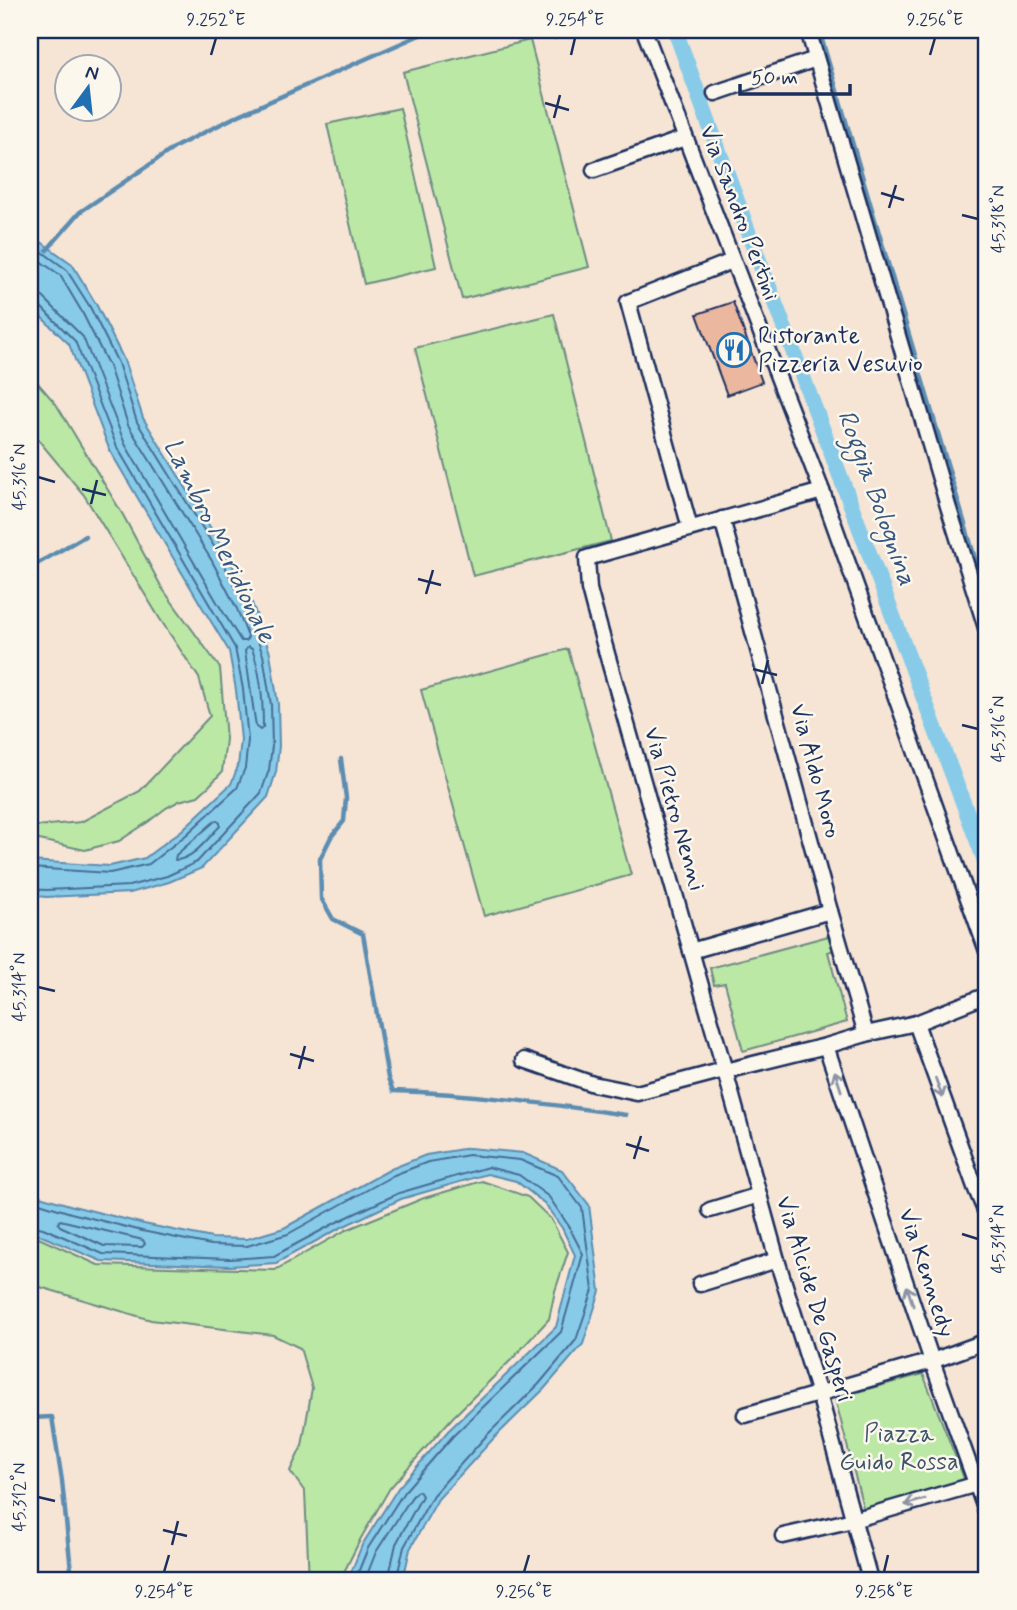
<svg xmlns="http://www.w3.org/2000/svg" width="1017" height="1610" font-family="Mynerve,sans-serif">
	<rect width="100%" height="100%" fill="#f6e4d5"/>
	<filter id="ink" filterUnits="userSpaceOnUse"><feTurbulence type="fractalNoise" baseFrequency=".0143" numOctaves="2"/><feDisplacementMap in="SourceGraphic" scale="14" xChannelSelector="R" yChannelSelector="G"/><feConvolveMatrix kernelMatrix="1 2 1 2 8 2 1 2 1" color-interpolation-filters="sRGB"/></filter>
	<g filter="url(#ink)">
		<!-- green -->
		<g fill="#bce8a5" stroke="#6c8c82" stroke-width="2">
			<polygon points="530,40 589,267 462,299 403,72"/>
			<polygon points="400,108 436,267 364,284 327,124"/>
			<polygon points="554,314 611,541 473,576 415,348"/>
			<polygon points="30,374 56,404 123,515 162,588 220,668 226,739 222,772 209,786 198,796 179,801 166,808 148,822 119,841 85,850 30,838 30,825 38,826 81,822 140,791 210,716 199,678 160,619 84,495 35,436 30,428"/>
			<polygon points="568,649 631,875 484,916 421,690"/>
			<polygon points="832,935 836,949 828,952 847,1022 743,1051 725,983 714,985 710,968"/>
			<polygon points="482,1181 528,1197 551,1219 568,1252 555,1291 549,1319 513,1358 453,1417 390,1488 361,1538 340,1580 309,1580 305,1492 290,1471 302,1446 312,1388 300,1348 273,1335 151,1320 30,1284 30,1234 98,1265 275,1270 346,1230 424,1198"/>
			<polygon points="923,1374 965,1481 864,1511 835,1398"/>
		</g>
		<!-- water -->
		<g fill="#88cbe9" stroke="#5c8db1" stroke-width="2">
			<polygon points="30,234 72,264 96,304 124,360 143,418 226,553 252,603 270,653 278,704 279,746 276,772 268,797 202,868 169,882 130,893 46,897 30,895 30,861 110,866 145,858 182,830 231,784 238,766 241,740 236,690 229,651 204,610 110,451 69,344 30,306"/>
			<polygon points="469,1148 523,1153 562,1170 589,1205 600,1291 583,1344 544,1389 492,1440 438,1499 410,1549 403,1580 348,1580 362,1545 398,1488 448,1431 556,1327 575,1255 562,1228 544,1203 516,1181 487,1174 401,1199 340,1228 276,1263 230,1266 101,1261 30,1231 30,1193 73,1206 144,1224 212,1238 247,1239 284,1228 391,1169 426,1155"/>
		</g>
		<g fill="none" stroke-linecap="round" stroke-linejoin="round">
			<!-- shore -->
			<g stroke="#476d96" stroke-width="2">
				<polyline points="30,243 66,269 90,307 118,363 137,422 220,556 245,606 263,655 271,705 272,746 269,770 261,793 197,862 167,876 129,886 46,890 30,889"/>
				<polyline points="30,254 60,275 82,312 109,366 128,425 212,561 237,609 248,637 246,641 241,641 217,602 125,444 83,337 43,297 37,293 30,293"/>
				<polyline points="30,301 37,303 75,341 117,447 235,648 243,689 248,740 245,768 237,788 186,835 149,864 110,873 30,868"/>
				<path d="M248 647 252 649C261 672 263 701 263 727L260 730 256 727 245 651Z"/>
				<path d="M218 821 220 823V826C208 838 193 860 175 860L176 855 215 821Z"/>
				<polyline points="30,1200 71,1213 142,1231 211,1245 247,1246 288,1234 394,1175 428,1162 469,1155 520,1160 558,1176 582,1208 593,1290 576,1340 539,1384 487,1435 433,1495 404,1547 396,1580"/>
				<polygon points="60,1220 143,1240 145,1244 142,1247 104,1246 60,1226 58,1223"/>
				<polyline points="30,1225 43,1228 103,1254 230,1259 274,1256 337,1222 399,1193 488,1167 519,1175 549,1197 568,1225 583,1254 561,1332 453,1436 404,1492 368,1548 355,1580"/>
				<polyline points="365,1580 376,1552 411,1498 416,1492 419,1491 422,1496 396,1544 388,1580"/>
			</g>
			<!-- stream -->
			<g stroke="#5c8db1" stroke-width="4.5">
				<polyline points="819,30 987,599"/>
				<polyline points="47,250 80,212 177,146 237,116 431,30"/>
				<polyline points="30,568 85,536"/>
				<path d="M341 759 346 798 344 821 331 837 320 859 321 898 333 919 363 934 388 1078 393 1091C471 1093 549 1104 626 1115"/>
				<polyline points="30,1418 52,1417 62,1481 72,1580"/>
			</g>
			<!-- canal -->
			<polyline stroke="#88cbe9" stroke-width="16" points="675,30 749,234 987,866"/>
		</g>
		<!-- building -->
		<polygon fill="#ecb79f" stroke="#1b2f5e" stroke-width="2" points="733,302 762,382 727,395 697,314"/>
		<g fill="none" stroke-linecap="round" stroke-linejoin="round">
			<!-- minor casing -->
			<g stroke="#1b2f5e" stroke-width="19">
				<g id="minor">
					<polyline points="552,30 554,30"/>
					<polyline points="644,30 822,491 987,951"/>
					<polyline points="808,30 948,506 987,631"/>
					<polyline points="715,93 816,59"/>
					<polyline points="594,170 685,138"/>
					<polyline points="822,491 587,558 589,589 594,608 725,1071 777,1260 819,1394 870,1580"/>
					<polyline points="722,519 830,911 866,1034"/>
					<polyline points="690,528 628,302 732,261"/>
					<polyline points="691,951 830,911"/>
					<polyline points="916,1023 975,1187 987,1215"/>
					<polyline points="826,1046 932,1361 987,1514"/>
					<polyline points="524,1060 593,1084 637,1093 724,1070"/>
					<polyline points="725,1071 826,1046 866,1034 916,1023 987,995"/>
					<polyline points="710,1210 759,1195"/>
					<polyline points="700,1284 777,1260"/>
					<polyline points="745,1415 932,1361 987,1341"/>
					<polyline points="783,1536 853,1520 977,1484"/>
				</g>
			</g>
			<!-- minor -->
			<use href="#minor" stroke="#fbf7ec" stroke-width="14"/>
		</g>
		<!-- one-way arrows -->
		<defs><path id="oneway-shaft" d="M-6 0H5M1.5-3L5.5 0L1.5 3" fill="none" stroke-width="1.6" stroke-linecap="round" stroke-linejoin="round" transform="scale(1.75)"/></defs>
		<g stroke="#8b93a5">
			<use href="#oneway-shaft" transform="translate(838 1081) rotate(-108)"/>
			<use href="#oneway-shaft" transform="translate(939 1088) rotate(70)"/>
			<use href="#oneway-shaft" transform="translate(910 1296) rotate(-108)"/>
			<use href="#oneway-shaft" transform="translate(915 1502) rotate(164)"/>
		</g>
	</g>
	<!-- ticks -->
	<path fill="none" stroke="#1b2f5e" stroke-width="2.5" d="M211 55 216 38M571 55 575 38M930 55 935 38M545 103 569 110M554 118 560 95M881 193 904 200M889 208 896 185M962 215 978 219M38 477 55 482M82 489 106 495M91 504 97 480M418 579 441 585M426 594 433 570M753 669 777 675M762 684 768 660M962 725 978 729M38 987 55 991M290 1054 314 1061M299 1069 305 1046M626 1144 649 1151M634 1159 641 1136M962 1234 978 1239M38 1497 55 1501M163 1530 187 1536M172 1545 178 1521M164 1572 169 1555M524 1572 529 1555M884 1572 888 1555"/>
	<!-- icons -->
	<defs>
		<g id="restaurant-ring" transform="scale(1.75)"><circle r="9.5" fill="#fbf7ec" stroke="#1f6fb2" stroke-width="1.5"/><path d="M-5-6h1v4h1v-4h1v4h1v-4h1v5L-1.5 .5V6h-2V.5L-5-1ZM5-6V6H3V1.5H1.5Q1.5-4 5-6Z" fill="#1f6fb2"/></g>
	</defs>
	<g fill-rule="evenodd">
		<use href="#restaurant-ring" x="734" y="350"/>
	</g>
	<g text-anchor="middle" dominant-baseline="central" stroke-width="5" stroke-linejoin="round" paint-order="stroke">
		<!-- street labels -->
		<g font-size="24" fill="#1b2f5e" stroke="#fbf7ec">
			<text transform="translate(739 213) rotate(69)">Via Sandro Pertini</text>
			<text transform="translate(815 771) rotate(75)">Via Aldo Moro</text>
			<text transform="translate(674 809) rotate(74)">Via Pietro Nenni</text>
			<text transform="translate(926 1273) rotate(72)">Via Kennedy</text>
			<text transform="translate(814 1299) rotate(73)">Via Alcide De Gasperi</text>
		</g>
		<!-- poi labels -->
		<g font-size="24" fill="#1b2f5e" stroke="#fbf7ec" text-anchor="start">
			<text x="758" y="336">Ristorante<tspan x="758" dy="28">Pizzeria Vesuvio</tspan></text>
		</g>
		<!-- park labels -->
		<g font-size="24" fill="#3b546c" stroke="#fbf7ec">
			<text x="899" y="1434">Piazza<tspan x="899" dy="28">Guido Rossa</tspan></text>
		</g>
		<!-- water labels -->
		<g font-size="26" font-style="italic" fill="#365681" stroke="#fbf7ec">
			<text transform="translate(876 498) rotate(70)">Roggia Bolognina</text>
			<text transform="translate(219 541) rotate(64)">Lambro Meridionale</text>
		</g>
	</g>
	<!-- margin -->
	<rect width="1017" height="1610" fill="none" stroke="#fbf7ec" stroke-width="77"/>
	<!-- north arrow -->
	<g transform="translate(88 88) rotate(15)"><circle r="33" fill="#fbf7ec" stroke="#a1a7b3" stroke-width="2"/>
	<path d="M0-5L12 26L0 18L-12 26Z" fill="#1f6fb2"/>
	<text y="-10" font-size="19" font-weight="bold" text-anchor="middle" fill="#1b2f5e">N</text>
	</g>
	<!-- scale -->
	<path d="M740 84v10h110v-10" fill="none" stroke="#1b2f5e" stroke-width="3.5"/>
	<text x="751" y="84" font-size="21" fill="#1b2f5e" stroke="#fbf7ec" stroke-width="5" paint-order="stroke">50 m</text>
	<rect x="38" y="38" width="940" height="1534" fill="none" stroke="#1b2f5e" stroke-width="2.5"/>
	<g font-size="18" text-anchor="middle" fill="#1b2f5e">
		<text x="216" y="25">9.252°E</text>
		<text x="575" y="25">9.254°E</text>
		<text x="935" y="25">9.256°E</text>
		<text transform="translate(998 219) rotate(-90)" y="6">45.318°N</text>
		<text transform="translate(19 477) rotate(-90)" y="6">45.316°N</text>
		<text transform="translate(998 729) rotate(-90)" y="6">45.316°N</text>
		<text transform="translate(19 987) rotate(-90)" y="6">45.314°N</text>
		<text transform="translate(998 1239) rotate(-90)" y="6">45.314°N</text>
		<text transform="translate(19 1497) rotate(-90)" y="6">45.312°N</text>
		<text x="164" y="1597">9.254°E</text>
		<text x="524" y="1597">9.256°E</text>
		<text x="884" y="1597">9.258°E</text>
	</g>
</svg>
